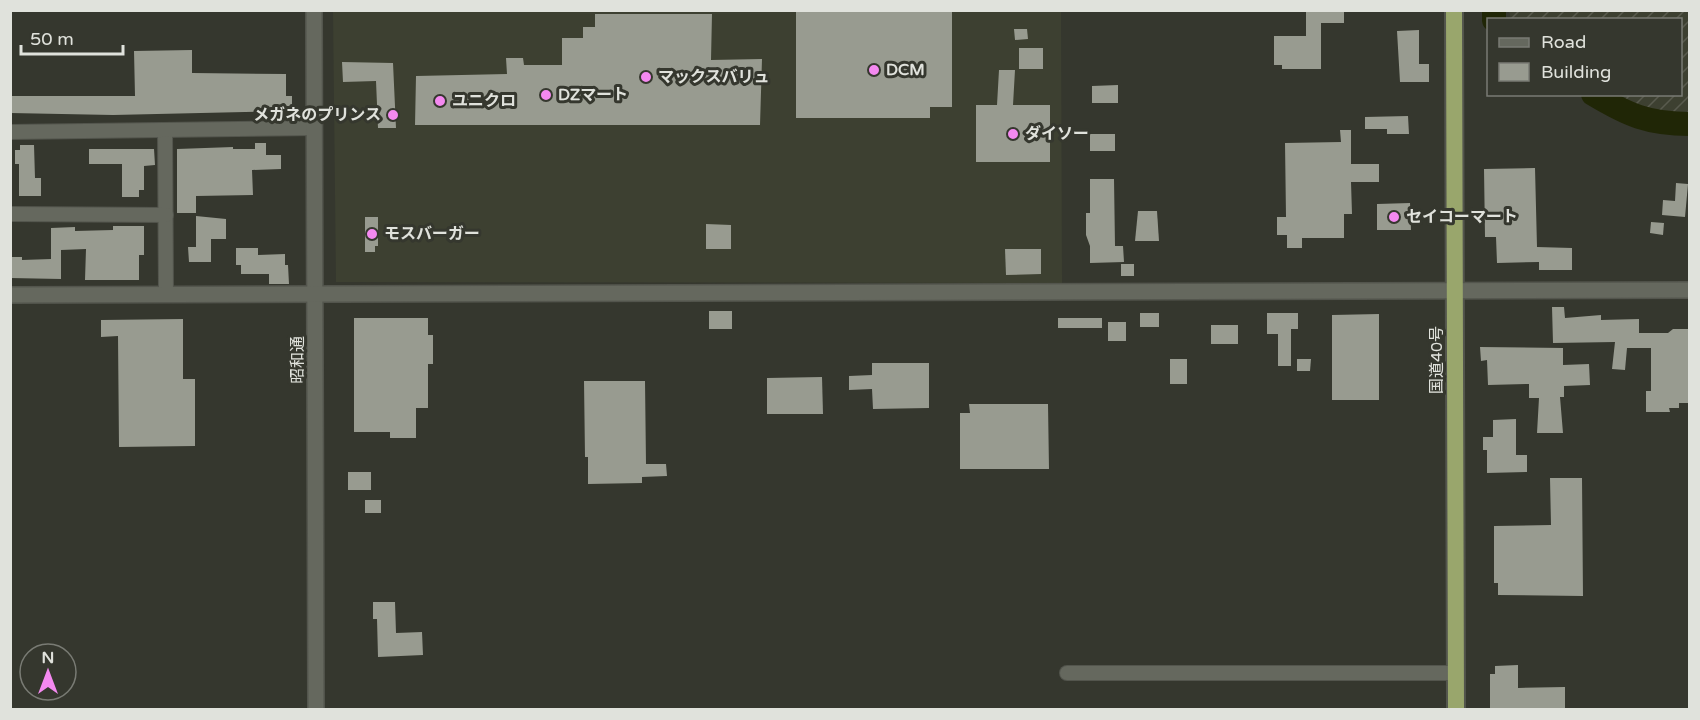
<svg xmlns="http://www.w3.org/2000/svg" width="1700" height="720" font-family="'Varela Round','Noto Sans JP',sans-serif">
	<defs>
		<pattern id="industrial-furrows" width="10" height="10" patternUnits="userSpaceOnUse" patternTransform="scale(1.5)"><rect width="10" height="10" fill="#3d4031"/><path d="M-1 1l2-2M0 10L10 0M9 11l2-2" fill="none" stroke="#595b4e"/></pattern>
	</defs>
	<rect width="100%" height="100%" fill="#35372e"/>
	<!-- built -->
	<polygon fill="#3d4031" points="333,11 1061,11 1062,283 336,282"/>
	<!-- industrial -->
	<polygon fill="url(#industrial-furrows)" points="1509,11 1689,11 1689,115 1672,115 1622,101 1612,95 1680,94 1680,20 1511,19"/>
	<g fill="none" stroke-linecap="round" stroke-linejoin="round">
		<!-- river -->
		<g stroke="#202606" stroke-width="24">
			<polyline points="1494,10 1494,20"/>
			<path d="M1593 94C1628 115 1648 124 1690 124"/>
		</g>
	</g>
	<!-- building -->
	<g fill="#989b90">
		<polygon points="796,10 952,10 952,107 930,107 930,118 796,118"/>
		<polygon points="1306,10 1344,10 1344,23 1321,23 1321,69 1282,69 1282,65 1274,65 1274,36 1306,36"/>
		<polygon points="595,14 712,14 711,60 762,59 760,125 415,125 416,76 507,74 506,58 523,58 524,65 562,65 562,38 583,38 583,27 595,27"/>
		<polygon points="1014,29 1027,29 1028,39 1015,40"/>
		<polygon points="1419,30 1419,64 1429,64 1429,82 1400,82 1397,31"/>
		<rect x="1019" y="48" width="24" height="21"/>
		<polygon points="192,50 192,73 286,74 286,96 292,96 292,111 113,115 10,113 10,96 135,96 134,51"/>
		<polygon points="342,62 393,63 396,128 378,128 376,81 343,82"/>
		<polygon points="999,70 1015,70 1013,105 1050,105 1050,162 976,162 976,105 997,105"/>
		<polygon points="1118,85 1118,103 1092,103 1092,86"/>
		<polygon points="1408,116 1409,134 1387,134 1387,129 1365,129 1365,117"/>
		<polygon points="1340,130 1351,130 1351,164 1379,164 1379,182 1351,182 1352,214 1344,214 1344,238 1302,238 1302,248 1287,248 1287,235 1277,235 1277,217 1286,217 1285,143 1341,142"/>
		<rect x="1090" y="134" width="25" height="17"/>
		<polygon points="255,143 266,143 266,155 281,155 281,169 252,170 253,195 196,196 196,213 177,213 177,149 233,147 233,149 255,149"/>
		<polygon points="20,145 34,145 35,178 41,178 41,196 19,196 19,164 15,164 15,150 20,150"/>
		<polygon points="89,149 154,149 155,165 144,166 144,190 139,190 139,197 122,197 122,164 89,164"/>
		<polygon points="1535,168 1537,247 1572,248 1572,270 1539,270 1539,262 1497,263 1496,237 1485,237 1484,169"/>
		<polygon points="1090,179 1114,179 1115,246 1123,246 1124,262 1090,263 1090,246 1086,235 1086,213 1090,213"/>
		<polygon points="1676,183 1688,184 1685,217 1662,215 1663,200 1675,201"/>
		<polygon points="1410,203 1411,230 1377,230 1377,204"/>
		<polygon points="1138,211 1157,211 1159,241 1135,241"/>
		<polygon points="196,216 226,219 226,239 211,239 211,262 189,262 188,247 196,247"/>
		<polygon points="365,217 378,217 378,246 375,246 375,252 365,252"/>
		<polygon points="1651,222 1664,223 1663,235 1650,233"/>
		<polygon points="706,224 731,225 731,249 706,249"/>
		<polygon points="113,226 144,226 144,255 139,255 139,280 85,280 86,249 61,250 61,279 10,278 10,257 22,257 22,260 51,259 51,228 75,227 75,231 113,230"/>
		<polygon points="236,248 258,248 258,255 285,254 285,265 288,265 289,284 269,284 269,274 241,274 241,265 236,265"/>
		<polygon points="1005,249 1041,249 1041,274 1006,275"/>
		<rect x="1121" y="264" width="13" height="12"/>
		<polygon points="1552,307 1564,307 1565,318 1601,315 1601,320 1639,319 1639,333 1668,333 1673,329 1689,329 1689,403 1679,403 1679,408 1669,408 1670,412 1646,412 1646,391 1651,391 1651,348 1627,348 1625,370 1612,369 1615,342 1553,343"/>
		<rect x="709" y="311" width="23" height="18"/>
		<rect x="1140" y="313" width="19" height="14"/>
		<polygon points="1267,313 1298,313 1298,329 1291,329 1291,366 1278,366 1278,334 1267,334"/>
		<polygon points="1379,314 1379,400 1332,400 1332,315"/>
		<polygon points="354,318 428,318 428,335 433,335 433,364 428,364 428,408 416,408 416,438 390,438 390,432 354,432"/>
		<rect x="1058" y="318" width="44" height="10"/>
		<polygon points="183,319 183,379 195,379 195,446 119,447 118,336 101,337 101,320"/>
		<rect x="1108" y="322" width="18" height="19"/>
		<rect x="1211" y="325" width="27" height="19"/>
		<polygon points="1480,347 1563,348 1563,365 1589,364 1590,385 1564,386 1564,397 1560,397 1563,433 1537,433 1539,398 1529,398 1529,384 1488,385 1487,360 1481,361"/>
		<rect x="1170" y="359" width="17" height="25"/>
		<polygon points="1297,359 1311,359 1310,371 1297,371"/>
		<polygon points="872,363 929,363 929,408 873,409 872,389 849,390 849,376 872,375"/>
		<polygon points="822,377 823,414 767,414 767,378"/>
		<polygon points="584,381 645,381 646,464 666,464 667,476 642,477 642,483 588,484 588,457 585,457"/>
		<polygon points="969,404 1048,404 1049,469 960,469 960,413 970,413"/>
		<polygon points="1516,419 1516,455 1527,455 1527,472 1487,473 1487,450 1483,450 1483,437 1493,437 1493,420"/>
		<rect x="348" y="472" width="23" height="18"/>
		<polygon points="1550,478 1582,478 1583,596 1498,595 1498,583 1494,583 1494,526 1551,525"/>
		<rect x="365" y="500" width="16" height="13"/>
		<polygon points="373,602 395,602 396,633 422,632 423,655 378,657 377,619 373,619"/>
		<polygon points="1518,665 1518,688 1565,687 1565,710 1490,710 1490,674 1495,674 1495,666"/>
	</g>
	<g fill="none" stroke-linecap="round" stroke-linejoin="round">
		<!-- minor casing -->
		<g stroke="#53554d" stroke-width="16">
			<g id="minor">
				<polyline points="165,130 166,295"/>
				<polyline points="10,132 314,128"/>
				<polyline points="10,214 166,215"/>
				<polyline points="1067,673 1456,673"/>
			</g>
		</g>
		<!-- tertiary casing -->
		<g stroke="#53554d" stroke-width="18">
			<g id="tertiary">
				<polyline points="314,10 316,710"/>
				<polyline points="10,295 1690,290"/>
			</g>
		</g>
		<!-- trunk casing -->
		<g stroke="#53554d" stroke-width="20">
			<polyline id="trunk" points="1454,10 1456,710"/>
		</g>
		<!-- minor -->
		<use href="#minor" stroke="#65685e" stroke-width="14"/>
		<!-- tertiary -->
		<use href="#tertiary" stroke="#65685e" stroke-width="15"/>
		<!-- trunk -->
		<use href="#trunk" stroke="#99a66c" stroke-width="16"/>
	</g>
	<!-- markers -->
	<g fill="#f489f0" stroke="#35372e" stroke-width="2">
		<circle cx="874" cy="70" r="6"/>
		<circle cx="646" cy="77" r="6"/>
		<circle cx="546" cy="95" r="6"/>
		<circle cx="440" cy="101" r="6"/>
		<circle cx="393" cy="115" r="6"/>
		<circle cx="1013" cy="134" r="6"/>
		<circle cx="1394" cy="217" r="6"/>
		<circle cx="372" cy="234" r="6"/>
	</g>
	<g text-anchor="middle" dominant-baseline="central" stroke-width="6" stroke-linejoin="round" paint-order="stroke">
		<!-- poi labels -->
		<g font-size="16" font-weight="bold" fill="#e0e2dc" stroke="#35372e" text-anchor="start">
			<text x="886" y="70">DCM</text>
			<text x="658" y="77">マックスバリュ</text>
			<text x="558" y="95">DZマート</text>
			<text x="452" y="101">ユニクロ</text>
			<text x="381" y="115" text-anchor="end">メガネのプリンス</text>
			<text x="1025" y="134">ダイソー</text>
			<text x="1406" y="217">セイコーマート</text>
			<text x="384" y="234">モスバーガー</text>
		</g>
		<!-- street labels -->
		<g font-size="16" fill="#e0e2dc" stroke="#35372e">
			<text transform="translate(298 360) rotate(-90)">昭和通</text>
			<text transform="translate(1437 360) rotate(-90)">国道40号</text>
		</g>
	</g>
	<!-- border -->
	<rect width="1700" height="720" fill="none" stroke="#e0e2dc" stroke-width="24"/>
	<!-- legend -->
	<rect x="1487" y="18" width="195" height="78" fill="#35372e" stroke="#797b74" stroke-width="1.5"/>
	<rect x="1499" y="38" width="30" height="9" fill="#65685e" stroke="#797b74" stroke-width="1.5"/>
	<text x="1541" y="48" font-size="18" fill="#e0e2dc">Road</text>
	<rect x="1499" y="63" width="30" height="18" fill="#989b90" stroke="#797b74" stroke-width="1.5"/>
	<text x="1541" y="78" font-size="18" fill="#e0e2dc">Building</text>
	<!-- north arrow -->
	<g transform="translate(48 672)"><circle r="28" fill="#35372e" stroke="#797b74" stroke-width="1.5"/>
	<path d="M0-4.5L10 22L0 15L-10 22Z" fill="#f489f0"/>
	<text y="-9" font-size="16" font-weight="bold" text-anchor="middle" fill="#e0e2dc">N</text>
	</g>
	<!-- scale -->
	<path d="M21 45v9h102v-9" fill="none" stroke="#e0e2dc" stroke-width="3"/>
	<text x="30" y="45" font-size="18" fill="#e0e2dc" stroke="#35372e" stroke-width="4.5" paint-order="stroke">50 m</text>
</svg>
